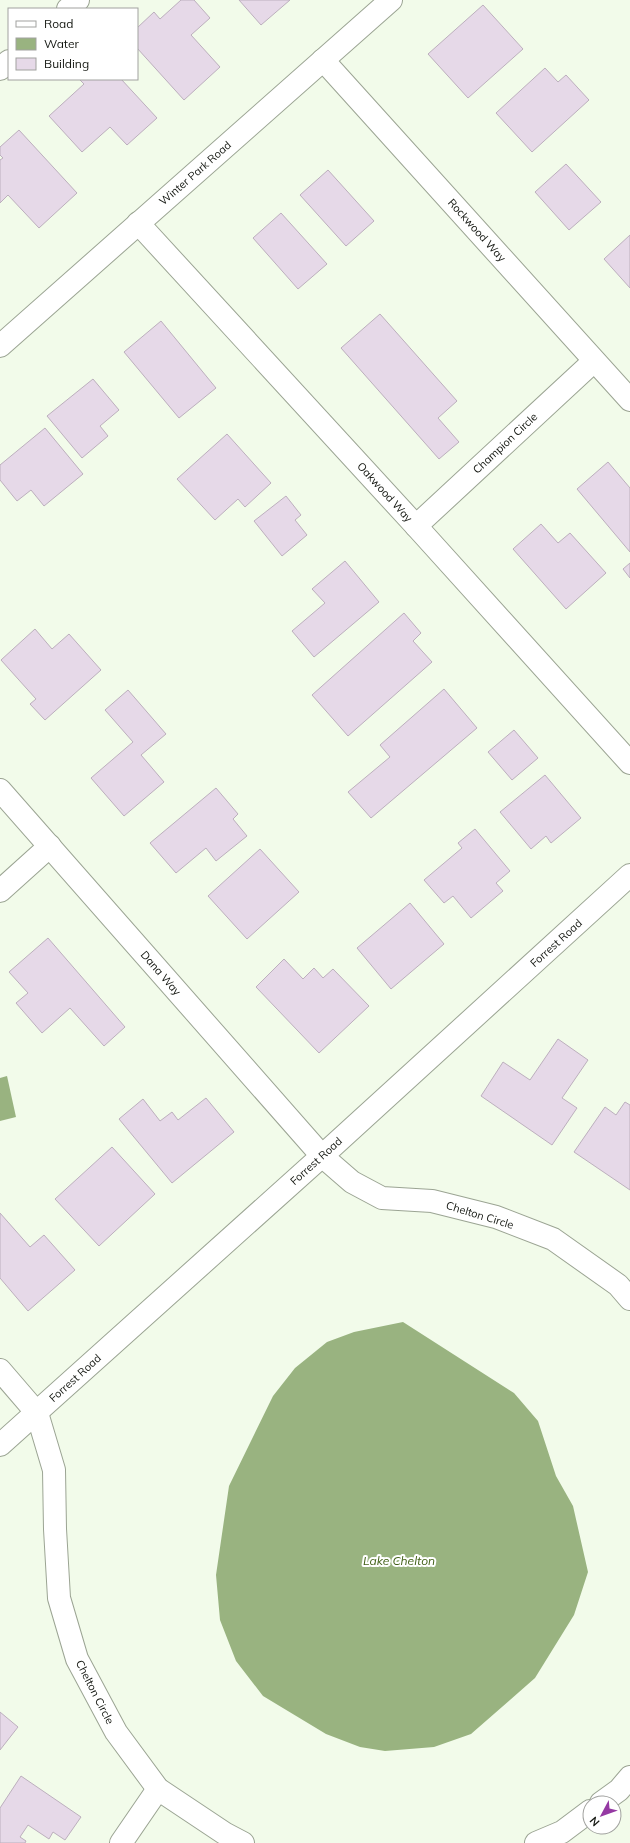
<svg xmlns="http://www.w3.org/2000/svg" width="630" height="1843" font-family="Mulish,sans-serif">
	<rect width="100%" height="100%" fill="#f2fbea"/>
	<!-- water -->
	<g fill="#99b380">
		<polygon points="7,1076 16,1117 0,1121 0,1078"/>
		<polygon points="403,1322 514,1393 538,1421 556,1476 573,1506 588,1572 574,1615 535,1678 471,1734 434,1747 385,1751 360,1747 326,1734 263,1696 236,1661 220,1620 216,1575 229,1486 273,1396 295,1368 327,1342 354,1332"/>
	</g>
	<!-- building -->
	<g fill="#e6d9e8" stroke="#bcafbd">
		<polygon points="181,0 194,0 210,18 191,35 220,67 184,100 137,48 137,28 154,12 160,19"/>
		<polygon points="239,0 290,0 261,25"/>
		<polygon points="483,5 523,49 468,98 428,54"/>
		<polygon points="545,68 558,82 566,75 589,100 532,152 496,113"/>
		<polygon points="79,79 121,79 157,118 127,145 110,127 82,152 49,116 84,84"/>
		<polygon points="19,130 77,193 39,228 8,195 0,203 0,160 3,158 0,155 0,147"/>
		<polygon points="566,164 601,202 569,230 535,192"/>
		<polygon points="328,170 374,221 346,246 300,195"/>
		<polygon points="281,213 327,264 298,289 253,238"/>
		<polygon points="630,235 630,288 604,259"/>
		<polygon points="380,314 457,401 438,418 459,442 439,459 341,348"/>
		<polygon points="161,321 216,388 179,418 124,352"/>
		<polygon points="93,379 119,410 100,426 108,436 82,458 47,416"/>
		<polygon points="45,428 83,474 44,506 31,490 17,501 0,480 0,465"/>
		<polygon points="227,434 271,483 245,507 238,499 215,520 177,479"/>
		<polygon points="608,462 630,488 630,552 577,489"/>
		<polygon points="286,496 301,515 295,520 307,535 282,556 254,521"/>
		<polygon points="541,524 558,543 570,533 606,573 566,609 513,549"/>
		<polygon points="345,561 379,602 314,657 292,631 325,603 312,589"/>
		<polygon points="630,563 630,578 623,569"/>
		<polygon points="404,613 421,633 413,641 432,662 348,736 312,695"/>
		<polygon points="35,629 52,649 69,634 101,670 45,720 30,704 36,699 1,660"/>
		<polygon points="444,689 477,728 371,818 348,792 390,757 380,745"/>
		<polygon points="128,690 166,734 141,755 164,782 124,816 91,778 133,742 105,710"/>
		<polygon points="514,730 538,758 512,780 488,752"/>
		<polygon points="545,775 581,818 551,843 546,836 531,849 500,812"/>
		<polygon points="216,788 238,814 233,819 247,836 216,861 206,848 176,873 150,843"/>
		<polygon points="475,829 510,871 496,883 503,891 471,918 453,896 444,903 424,880 462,848 458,843"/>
		<polygon points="260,849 299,892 247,939 208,896"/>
		<polygon points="410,903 444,944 391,989 357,948"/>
		<polygon points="48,938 125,1027 104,1046 70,1008 42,1033 16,1003 28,993 9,972"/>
		<polygon points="284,959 303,979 314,968 323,978 333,969 369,1006 319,1053 256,987"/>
		<polygon points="558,1039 588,1060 562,1098 577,1108 552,1145 481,1096 503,1062 530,1080"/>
		<polygon points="206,1098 234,1132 172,1183 119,1119 143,1099 160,1121 172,1112 178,1120"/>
		<polygon points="625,1102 630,1105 630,1190 574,1152 605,1107 616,1115"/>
		<polygon points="112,1147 155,1194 99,1246 55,1199"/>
		<polygon points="0,1213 30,1247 44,1235 75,1270 28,1311 0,1278"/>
		<polygon points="0,1712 18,1727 0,1750"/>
		<polygon points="21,1776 81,1817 65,1840 53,1832 49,1839 28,1825 20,1837 26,1841 25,1843 0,1843 0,1808"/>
	</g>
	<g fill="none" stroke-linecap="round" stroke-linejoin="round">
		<!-- minor casing -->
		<g stroke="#9ba493" stroke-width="24">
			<g id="minor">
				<polyline points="68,9 78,0"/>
				<polyline points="323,60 630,400"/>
				<polyline points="0,69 9,61"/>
				<polyline points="138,223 416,526 630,763"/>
				<polyline points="416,526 594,361"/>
				<polyline points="0,790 322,1156 352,1182 382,1198 432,1201 496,1217 553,1239 618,1285 630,1299"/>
				<polyline points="0,891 50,846"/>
				<polyline points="0,1370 37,1413 54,1470 55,1529 59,1598 77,1659 116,1732 158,1789 224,1833 243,1843"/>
				<polyline points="0,1445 322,1156 630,875"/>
				<polyline points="601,1803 619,1790 630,1777"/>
				<polyline points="121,1843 158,1789"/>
				<polyline points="536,1843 562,1832 590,1811"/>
			</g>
		</g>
		<!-- tertiary casing -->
		<g stroke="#9ba493" stroke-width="24">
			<polyline id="tertiary" points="0,346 391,0"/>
		</g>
		<!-- minor -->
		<use href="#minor" stroke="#fff" stroke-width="22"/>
		<!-- tertiary -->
		<use href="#tertiary" stroke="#fff" stroke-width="22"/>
	</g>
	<g text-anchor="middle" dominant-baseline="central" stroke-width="4" stroke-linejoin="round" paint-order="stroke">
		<!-- street labels -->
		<g font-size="11" fill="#131610" stroke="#fff">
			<text transform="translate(195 173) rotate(-41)">Winter Park Road</text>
			<text transform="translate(477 230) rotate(48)">Rockwood Way</text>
			<text transform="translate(505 443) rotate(-43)">Champion Circle</text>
			<text transform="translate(385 492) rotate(48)">Oakwood Way</text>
			<text transform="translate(556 943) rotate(-42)">Forrest Road</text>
			<text transform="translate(161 973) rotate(49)">Dana Way</text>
			<text transform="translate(316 1161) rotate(-42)">Forrest Road</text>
			<text transform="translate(480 1215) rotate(17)">Chelton Circle</text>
			<text transform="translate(75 1378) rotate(-42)">Forrest Road</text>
			<text transform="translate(95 1692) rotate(63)">Chelton Circle</text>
		</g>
		<!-- water labels -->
		<g font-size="12" font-style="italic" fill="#416016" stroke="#fff">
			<text x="399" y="1560">Lake Chelton</text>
		</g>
	</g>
	<!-- legend -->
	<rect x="8" y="8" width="130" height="72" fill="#ffffff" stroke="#a1a29f"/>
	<rect x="16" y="21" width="20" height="6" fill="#ffffff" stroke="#a1a29f"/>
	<text x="44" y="28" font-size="12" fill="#131610">Road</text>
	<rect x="16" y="38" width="20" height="12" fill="#99b380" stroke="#a1a29f"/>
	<text x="44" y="48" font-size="12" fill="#131610">Water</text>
	<rect x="16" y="58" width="20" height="12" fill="#e6d9e8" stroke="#a1a29f"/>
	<text x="44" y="68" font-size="12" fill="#131610">Building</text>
	<!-- north arrow -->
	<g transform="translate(602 1815) rotate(229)"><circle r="19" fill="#ffffff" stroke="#a1a29f"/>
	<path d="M0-3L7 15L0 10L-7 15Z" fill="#9539a3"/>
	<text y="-6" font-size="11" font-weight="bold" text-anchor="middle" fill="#131610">N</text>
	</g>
</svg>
